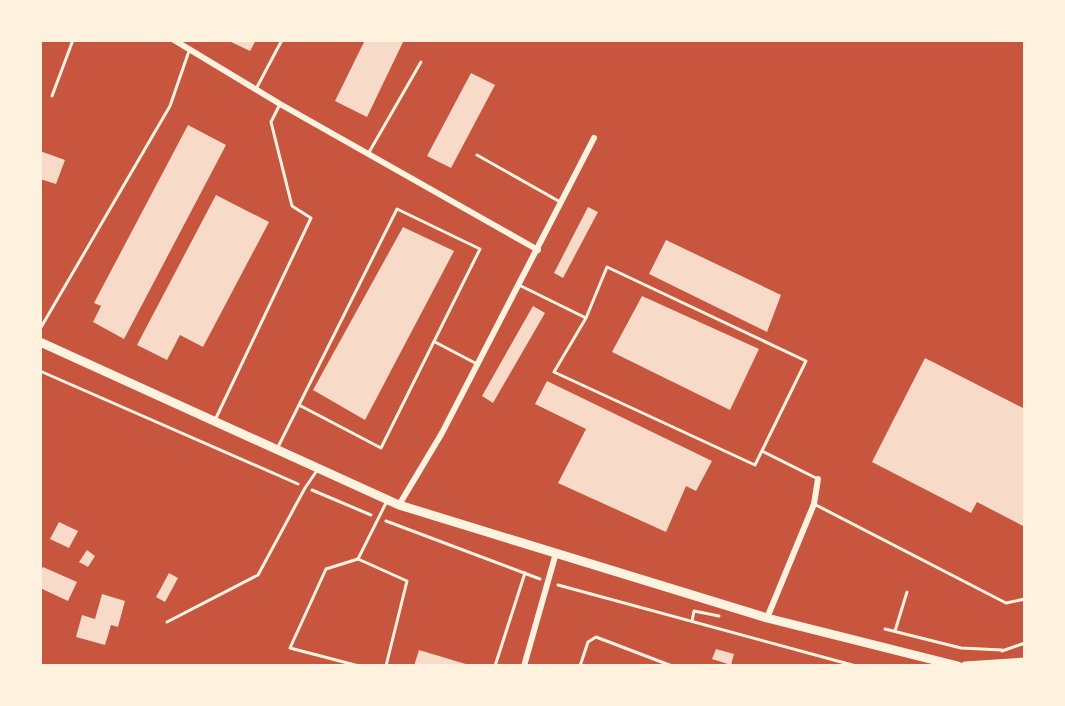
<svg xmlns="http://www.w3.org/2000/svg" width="1065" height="706" font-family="Overpass,sans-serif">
	<rect width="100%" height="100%" fill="#c8553d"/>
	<!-- building -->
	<g fill="#f7dbc8">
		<polygon points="227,40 256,40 250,51"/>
		<polygon points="365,40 404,40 367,117 335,101"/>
		<polygon points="471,73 495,85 451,168 427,156"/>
		<polygon points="188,125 226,145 124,339 93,322 101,306 94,303"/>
		<polygon points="40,151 65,160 56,184 40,179"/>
		<polygon points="216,195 269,222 203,347 180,335 167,360 137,345"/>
		<polygon points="588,207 598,212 563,278 554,273"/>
		<polygon points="403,227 454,251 365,420 313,390"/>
		<polygon points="666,240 781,295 767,332 649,274"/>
		<polygon points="642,296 759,349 730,410 612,352"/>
		<polygon points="533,306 545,313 493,403 482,396"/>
		<polygon points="925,358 1025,409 1025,527 977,502 971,513 872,462"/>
		<polygon points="547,381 712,461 696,491 686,486 666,532 558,483 586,429 535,404"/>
		<polygon points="59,522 78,531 69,548 50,539"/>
		<polygon points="87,550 95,556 88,567 79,562"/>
		<polygon points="43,567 77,582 68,601 40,588 40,573"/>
		<polygon points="169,573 178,578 165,602 156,597"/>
		<polygon points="102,594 125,601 118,627 111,625 105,645 76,637 82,615 95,619"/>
		<polygon points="716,649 734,654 731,665 712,659"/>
		<polygon points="419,650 469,665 469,666 414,666"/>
	</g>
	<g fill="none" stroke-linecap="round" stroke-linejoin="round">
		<!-- path -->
		<g stroke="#fff3e0" stroke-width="3">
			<polyline points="40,371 298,484"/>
			<polyline points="312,490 371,515"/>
			<polyline points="386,521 540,579"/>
			<polyline points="558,585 856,666"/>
			<polyline points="692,621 694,611 719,616"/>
			<polyline points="885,629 961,648 1002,650"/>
			<polyline points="895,631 907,592"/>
			<polyline points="1002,651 1025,643"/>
			<polyline points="495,666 525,573"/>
		</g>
		<!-- service -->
		<g stroke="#fff3e0" stroke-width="3">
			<polyline points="256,89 282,40"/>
			<polyline points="52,96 73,40"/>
			<polyline points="368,154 421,62"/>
			<polyline points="477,155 562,203"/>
			<polyline points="519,285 586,318 554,372 755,465 806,361 607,267 586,318"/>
			<polyline points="40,329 170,106 189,51"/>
			<polyline points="435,342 477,364"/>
			<polyline points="216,418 311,218 292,206 271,122 280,104"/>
			<polyline points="278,447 299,405 381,448 480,249 397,209 299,405"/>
			<polyline points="762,451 818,479"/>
			<polyline points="814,504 1006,603 1025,599"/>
			<polyline points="358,559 386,503"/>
			<polyline points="167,622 258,575 305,488 318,469"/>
			<polyline points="359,666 290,648 326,569 358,559 407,581 386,666"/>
			<polyline points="580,666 588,642 596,637 672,666"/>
		</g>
		<!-- minor -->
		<g stroke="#fff3e0" stroke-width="6">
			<polyline points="174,40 280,104 538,250"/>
			<polyline points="399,505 442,433 594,138"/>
			<polyline points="767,618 814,504 818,479"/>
			<polyline points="524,666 556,553"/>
		</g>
		<!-- secondary -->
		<g stroke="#fff3e0" stroke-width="9">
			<polyline points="40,342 399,505 767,618 958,666"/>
			<polyline points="965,666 1025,662"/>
		</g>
	</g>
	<!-- border -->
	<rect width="1065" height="706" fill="none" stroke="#fff3e0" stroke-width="84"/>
</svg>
